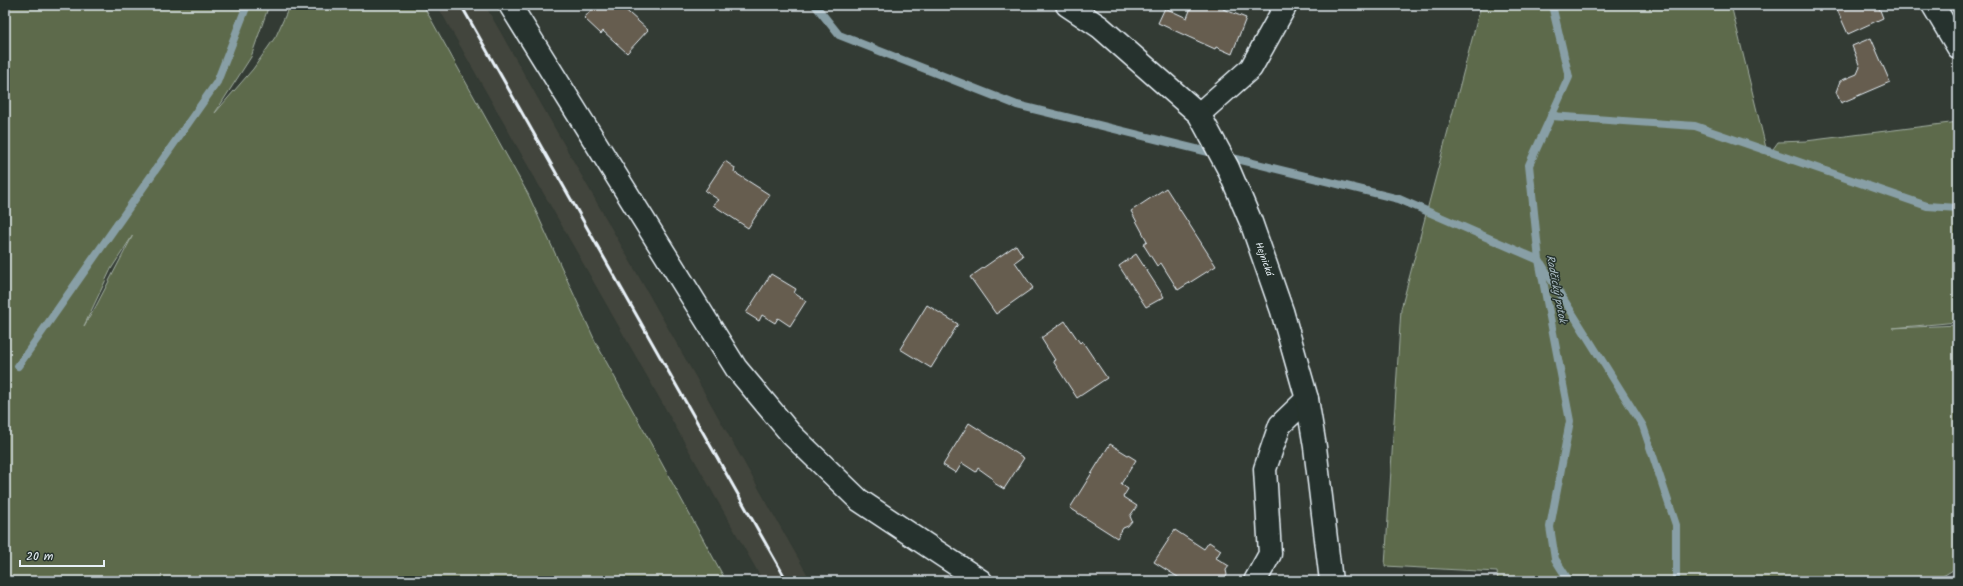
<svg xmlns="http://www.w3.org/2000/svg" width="1963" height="586" font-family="Kalam,sans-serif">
	<rect width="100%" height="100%" fill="#333b34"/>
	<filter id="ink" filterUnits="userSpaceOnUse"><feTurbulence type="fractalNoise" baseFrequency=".025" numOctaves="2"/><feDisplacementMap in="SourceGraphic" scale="8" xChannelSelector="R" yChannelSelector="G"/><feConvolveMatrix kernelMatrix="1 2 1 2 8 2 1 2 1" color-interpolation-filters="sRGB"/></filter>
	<g filter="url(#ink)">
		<!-- built -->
		<polygon fill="#42453c" points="437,5 485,5 811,581 763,581"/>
		<!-- green -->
		<g fill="#5d6a4b" stroke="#a2aea2" fill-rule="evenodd">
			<path d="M5 5H269L251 57 215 113 253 69 276 36 290 5H423L528 194 596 343 726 581H5ZM133 235 95 308 84 326 111 269Z"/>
			<polygon points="1481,5 1731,5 1768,156 1778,142 1806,141 1958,122 1958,322 1892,328 1958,325 1958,567 1935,581 1498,581 1497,572 1385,566 1401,309"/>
		</g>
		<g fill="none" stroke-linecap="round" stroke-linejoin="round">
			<!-- stream -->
			<g stroke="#889fa6" stroke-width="8">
				<polyline points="815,5 839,35 1017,105 1399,199 1539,260 1643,426 1676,525 1676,581"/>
				<polyline points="1552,5 1569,77 1529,165 1539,260 1570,421 1550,527 1555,559 1569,581"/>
				<polyline points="1551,116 1695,126 1927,206 1958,208"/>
				<polyline points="18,366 217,82 247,5"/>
			</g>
		</g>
		<!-- building -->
		<g fill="#665d4f" stroke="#e8f1f8">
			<polygon points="596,5 620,5 648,30 627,53 603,31 601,34 584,18"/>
			<polygon points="1192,5 1225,5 1223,9 1246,18 1232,54 1216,47 1215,49 1158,23 1165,8 1187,18"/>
			<polygon points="1835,5 1878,5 1883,18 1848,34"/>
			<polygon points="1871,38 1890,82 1841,103 1836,92 1840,81 1857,74 1860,67 1852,46"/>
			<polygon points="725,161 735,168 734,172 770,195 748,228 713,205 719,200 705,191"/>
			<polygon points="1166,188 1216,266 1178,290 1161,263 1157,266 1143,244 1147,241 1131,211"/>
			<polygon points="1016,245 1023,256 1015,262 1033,288 996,314 970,277"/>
			<polygon points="1136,254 1164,297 1146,307 1119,266"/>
			<polygon points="771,274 796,289 794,293 806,301 790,326 778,318 775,323 762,315 759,321 746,313"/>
			<polygon points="927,305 958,324 931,368 900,349"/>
			<polygon points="1065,321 1080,343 1082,341 1107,378 1077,398 1053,361 1055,360 1041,338"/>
			<polygon points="969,423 1024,458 1004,489 994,483 992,478 978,468 976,472 962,463 956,473 943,465"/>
			<polygon points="1110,444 1136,460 1121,484 1128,489 1123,497 1137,506 1130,516 1132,521 1128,526 1123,528 1117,538 1070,508"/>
			<polygon points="1175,530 1204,549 1209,542 1221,550 1216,558 1229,566 1226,570 1227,575 1224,580 1184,581 1154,562"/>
		</g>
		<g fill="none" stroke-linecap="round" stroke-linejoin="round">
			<!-- minor casing -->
			<g stroke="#e8f1f8" stroke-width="25">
				<g id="minor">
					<polyline points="510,5 736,368 791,434 859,500 981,581"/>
					<polyline points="1933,5 1958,47"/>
					<polyline points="1199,114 1251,68 1286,5"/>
					<polyline points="1255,581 1270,554 1265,469 1280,425 1307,399"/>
				</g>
			</g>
			<!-- major casing -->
			<g stroke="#e8f1f8" stroke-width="25">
				<polyline id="major" points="1067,5 1100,27 1199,114 1228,168 1251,222 1282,311 1307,399 1315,447 1331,581"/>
			</g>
			<!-- minor -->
			<use href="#minor" stroke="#26332d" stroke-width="22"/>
			<!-- major -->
			<use href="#major" stroke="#26332d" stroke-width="22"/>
			<!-- rail -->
			<polyline stroke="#e8f1f8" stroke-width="3" points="461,5 787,581"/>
		</g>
	</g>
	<g text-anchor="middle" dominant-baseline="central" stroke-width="3" stroke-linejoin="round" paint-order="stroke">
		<!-- street labels -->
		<g font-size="10" fill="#e8f1f8" stroke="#26332d">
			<text transform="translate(1264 259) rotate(70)">Hejnická</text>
		</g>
		<!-- water labels -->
		<g font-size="11" font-style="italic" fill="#a8bac1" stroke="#26332d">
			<text transform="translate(1556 289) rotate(79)">Radčický potok</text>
		</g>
	</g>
	<!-- margin -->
	<rect width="1963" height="586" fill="none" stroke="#26332d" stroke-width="20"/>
	<rect x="10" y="10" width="1943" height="566" fill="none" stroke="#e8f1f8" stroke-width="1.5" filter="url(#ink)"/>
	<!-- scale -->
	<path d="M20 560v6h84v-6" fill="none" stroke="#e8f1f8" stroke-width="2"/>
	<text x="26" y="560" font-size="12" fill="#e8f1f8" stroke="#26332d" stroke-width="3" paint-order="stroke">20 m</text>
</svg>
